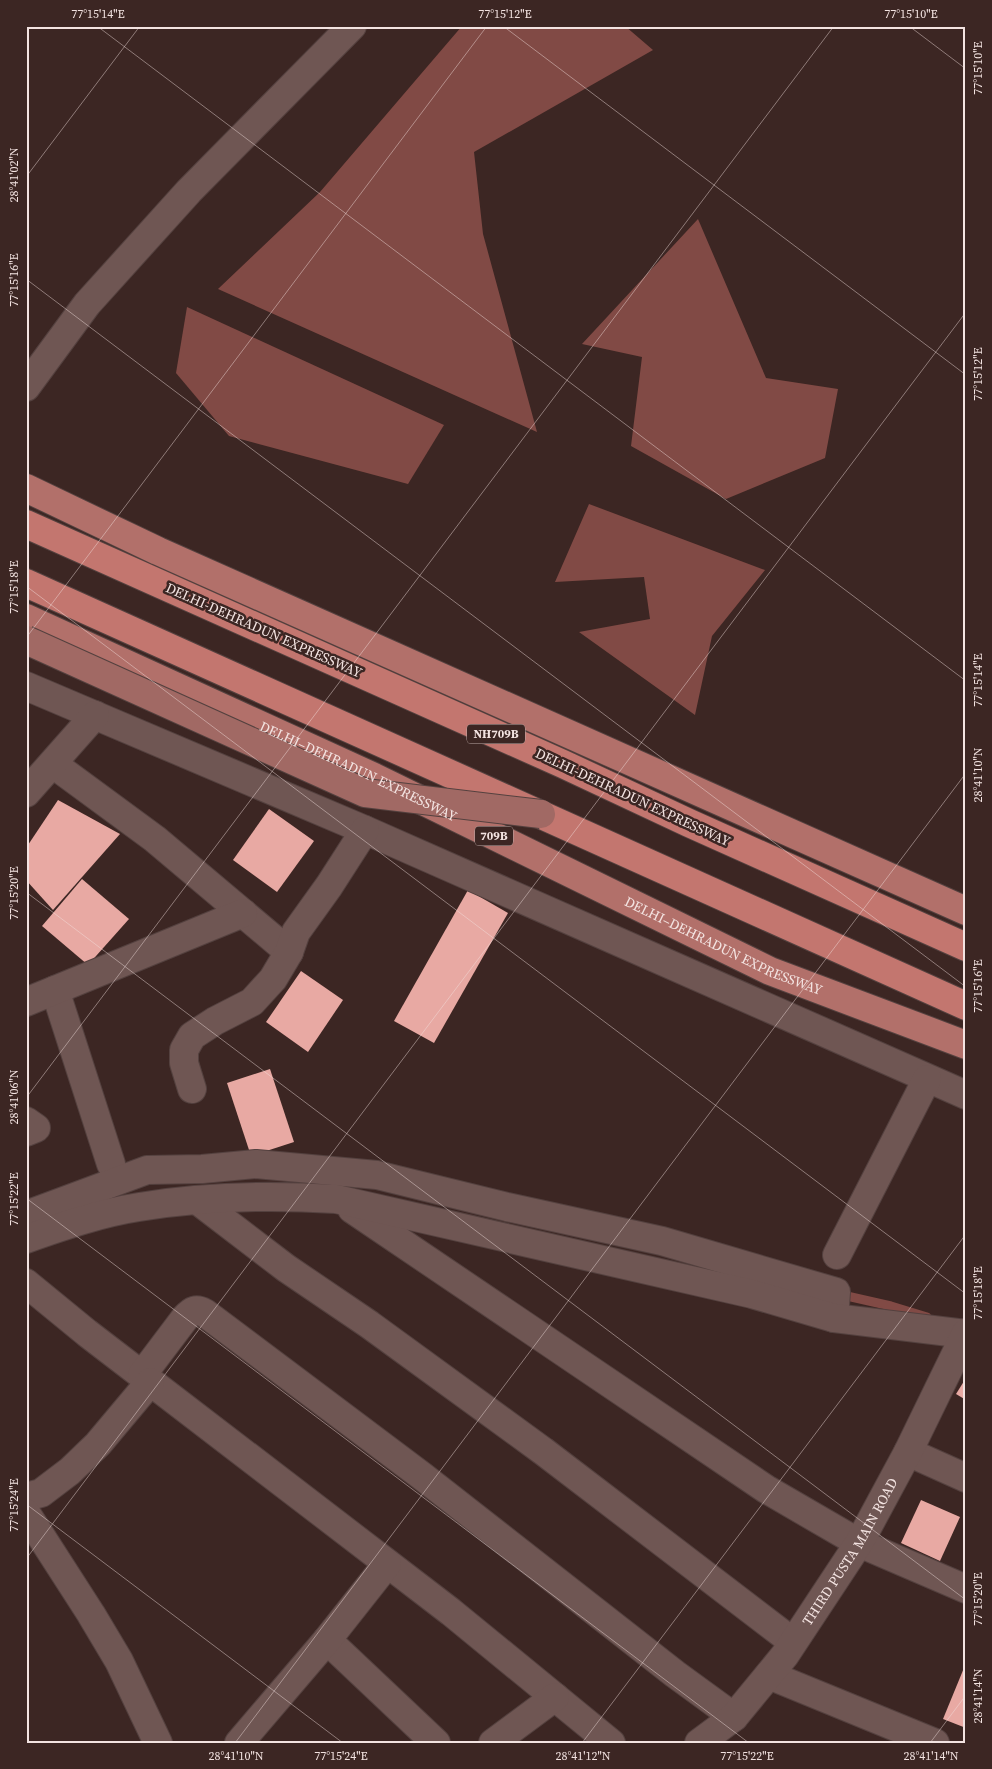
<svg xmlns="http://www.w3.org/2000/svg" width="992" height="1769" font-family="'Source Serif 4',serif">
	<rect width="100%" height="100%" fill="#3c2623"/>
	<!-- water -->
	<g fill="#814a45">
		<polygon points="462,26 625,26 653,50 474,152 483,234 537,432 218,289 320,192"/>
		<polygon points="698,219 766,378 838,389 825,458 726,499 631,446 642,357 582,344"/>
		<polygon points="187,307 444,425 408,484 229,436 176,373"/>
		<polygon points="589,504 765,570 712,636 695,715 579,632 650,619 644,577 555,582"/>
	</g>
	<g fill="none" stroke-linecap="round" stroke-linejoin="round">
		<!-- stream -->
		<polyline stroke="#814a45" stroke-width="9" points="838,1294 891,1306 927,1317"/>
	</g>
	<!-- building -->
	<g fill="#e8a9a3">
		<polygon points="58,800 120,834 53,910 26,880 26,848"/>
		<polygon points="269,809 314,841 277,892 233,860"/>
		<polygon points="82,879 129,919 88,965 42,926"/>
		<polygon points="468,890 508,913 434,1043 394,1021"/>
		<polygon points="301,971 343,1000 308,1052 266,1022"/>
		<polygon points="270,1069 294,1142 251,1156 227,1083"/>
		<polygon points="966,1378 966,1400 956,1394"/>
		<polygon points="921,1500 960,1517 940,1561 901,1543"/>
		<polygon points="966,1663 966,1728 943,1719"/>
	</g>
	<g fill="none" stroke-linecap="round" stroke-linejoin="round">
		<!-- minor casing -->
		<g stroke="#54413f" stroke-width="30">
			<g id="minor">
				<polyline points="26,387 87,304 189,191 352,26"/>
				<polyline points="26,686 365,830 966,1095"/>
				<polyline points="53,764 155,839 289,952"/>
				<polyline points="26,793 95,715"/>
				<polyline points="55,990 111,1164"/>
				<polyline points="26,1002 243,913"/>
				<polyline points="192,1089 184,1063 184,1050 192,1036 215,1021 252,1002 273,979 289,952 296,932 329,886 365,830"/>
				<polyline points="26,1121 36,1128 26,1132"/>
				<polyline points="197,1200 286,1268 370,1325 543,1451 793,1642"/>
				<polyline points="352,1209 766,1489 859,1543 966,1589"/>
				<polyline points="26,1215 147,1170 202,1169 256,1164 377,1175 507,1207 662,1241 836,1292 834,1318"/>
				<path d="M26 1239C63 1226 100 1213 139 1207 204 1196 271 1195 336 1199L752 1294 834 1318 966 1334"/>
				<polyline points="837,1255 927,1079"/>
				<polyline points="26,1283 87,1333 451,1612 611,1743"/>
				<path d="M142 1375 185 1318C192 1310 196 1308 205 1313L422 1476 675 1674 734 1717"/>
				<polyline points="908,1452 966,1478"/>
				<polyline points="26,1497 41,1493 70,1471 98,1444 150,1382"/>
				<polyline points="26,1513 91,1614 119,1661 158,1743"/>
				<polyline points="327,1640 436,1743"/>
				<polyline points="769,1675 935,1743"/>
				<polyline points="239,1743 327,1640 387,1564"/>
				<polyline points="493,1743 555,1697"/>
			</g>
		</g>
		<!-- tertiary casing -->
		<g stroke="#54413f" stroke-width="30">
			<g id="tertiary">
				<path id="s1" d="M699 1743 734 1717 785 1655 859 1543 908 1452 966 1333"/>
			</g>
		</g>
		<!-- trunk casing -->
		<g stroke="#54413f" stroke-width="30">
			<g id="trunk">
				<polyline points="26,488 158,551 966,911"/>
				<path id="s2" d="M26 618 374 777 770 971 966 1045"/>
			</g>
		</g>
		<!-- motorway casing -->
		<g stroke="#54413f" stroke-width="30">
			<g id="motorway">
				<polyline points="26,524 563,764 689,823 966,947"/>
				<polyline points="26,583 966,1006"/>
			</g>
		</g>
		<!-- minor -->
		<use href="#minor" stroke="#6f5653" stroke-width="28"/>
		<!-- tertiary -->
		<use href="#tertiary" stroke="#6f5653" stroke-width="28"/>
		<!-- trunk -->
		<use href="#trunk" stroke="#b2706a" stroke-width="28"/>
		<!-- motorway -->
		<use href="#motorway" stroke="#c3766f" stroke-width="28"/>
		<!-- primary-bridge casing -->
		<g stroke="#54413f" stroke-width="30" stroke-linecap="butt">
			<polyline id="primary-bridge" points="26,640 365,793 541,814"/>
		</g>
		<!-- primary-bridge -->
		<use href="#primary-bridge" stroke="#a16964" stroke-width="28"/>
	</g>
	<!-- ticks -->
	<path fill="none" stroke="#f3e3e1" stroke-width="1" stroke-opacity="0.45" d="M97 26 966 681M503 26 966 375M909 26 966 69M26 177 140 26M26 279 966 987M26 586 966 1294M26 638 487 26M26 892 966 1600M26 1098 834 26M26 1198 749 1743M26 1504 343 1743M26 1559 966 312M235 1743 966 773M582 1743 966 1234M930 1743 966 1695"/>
	<g text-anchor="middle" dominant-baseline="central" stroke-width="5" stroke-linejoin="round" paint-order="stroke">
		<!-- shield labels -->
		<g fill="#3c2623" stroke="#bcaaa8" stroke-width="1">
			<rect x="467" y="724.5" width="58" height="19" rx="4"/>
			<rect x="475" y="826.5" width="38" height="19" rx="4"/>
		</g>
		<g font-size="12" font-weight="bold" fill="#f3e3e1">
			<text x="496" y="734">NH709B</text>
			<text x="494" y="836">709B</text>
		</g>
		<!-- street labels -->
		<g font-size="14" fill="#f3e3e1" stroke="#3c2623">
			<text transform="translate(264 630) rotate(24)">DELHI-DEHRADUN EXPRESSWAY</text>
			<text stroke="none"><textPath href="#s2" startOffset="366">DELHI–DEHRADUN EXPRESSWAY</textPath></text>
			<text transform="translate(633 797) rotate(25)">DELHI-DEHRADUN EXPRESSWAY</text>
			<text stroke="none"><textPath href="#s2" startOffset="771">DELHI–DEHRADUN EXPRESSWAY</textPath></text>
			<text stroke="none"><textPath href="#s1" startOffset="246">THIRD PUSTA MAIN ROAD</textPath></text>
		</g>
	</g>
	<!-- border -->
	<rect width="992" height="1769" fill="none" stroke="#3c2623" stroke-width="55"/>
	<rect x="28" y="28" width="936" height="1714" fill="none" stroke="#f3e3e1" stroke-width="2"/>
	<g font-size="12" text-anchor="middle" fill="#f3e3e1">
		<text x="98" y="18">77°15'14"E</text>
		<text x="505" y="18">77°15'12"E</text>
		<text x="911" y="18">77°15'10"E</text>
		<text transform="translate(978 68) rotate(-90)" y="4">77°15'10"E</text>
		<text transform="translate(14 175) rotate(-90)" y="4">28°41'02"N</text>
		<text transform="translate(14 280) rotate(-90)" y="4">77°15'16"E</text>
		<text transform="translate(978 374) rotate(-90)" y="4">77°15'12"E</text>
		<text transform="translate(14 587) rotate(-90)" y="4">77°15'18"E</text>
		<text transform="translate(978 680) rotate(-90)" y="4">77°15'14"E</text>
		<text transform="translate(978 775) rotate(-90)" y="4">28°41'10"N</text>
		<text transform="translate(14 893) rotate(-90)" y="4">77°15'20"E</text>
		<text transform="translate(978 986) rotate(-90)" y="4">77°15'16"E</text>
		<text transform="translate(14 1097) rotate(-90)" y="4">28°41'06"N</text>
		<text transform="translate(14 1199) rotate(-90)" y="4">77°15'22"E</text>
		<text transform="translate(978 1293) rotate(-90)" y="4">77°15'18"E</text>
		<text transform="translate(14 1505) rotate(-90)" y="4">77°15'24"E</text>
		<text transform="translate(978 1599) rotate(-90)" y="4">77°15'20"E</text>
		<text transform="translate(978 1696) rotate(-90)" y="4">28°41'14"N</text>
		<text x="236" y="1760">28°41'10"N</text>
		<text x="341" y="1760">77°15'24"E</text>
		<text x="583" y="1760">28°41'12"N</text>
		<text x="747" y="1760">77°15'22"E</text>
		<text x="931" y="1760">28°41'14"N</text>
	</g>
</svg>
